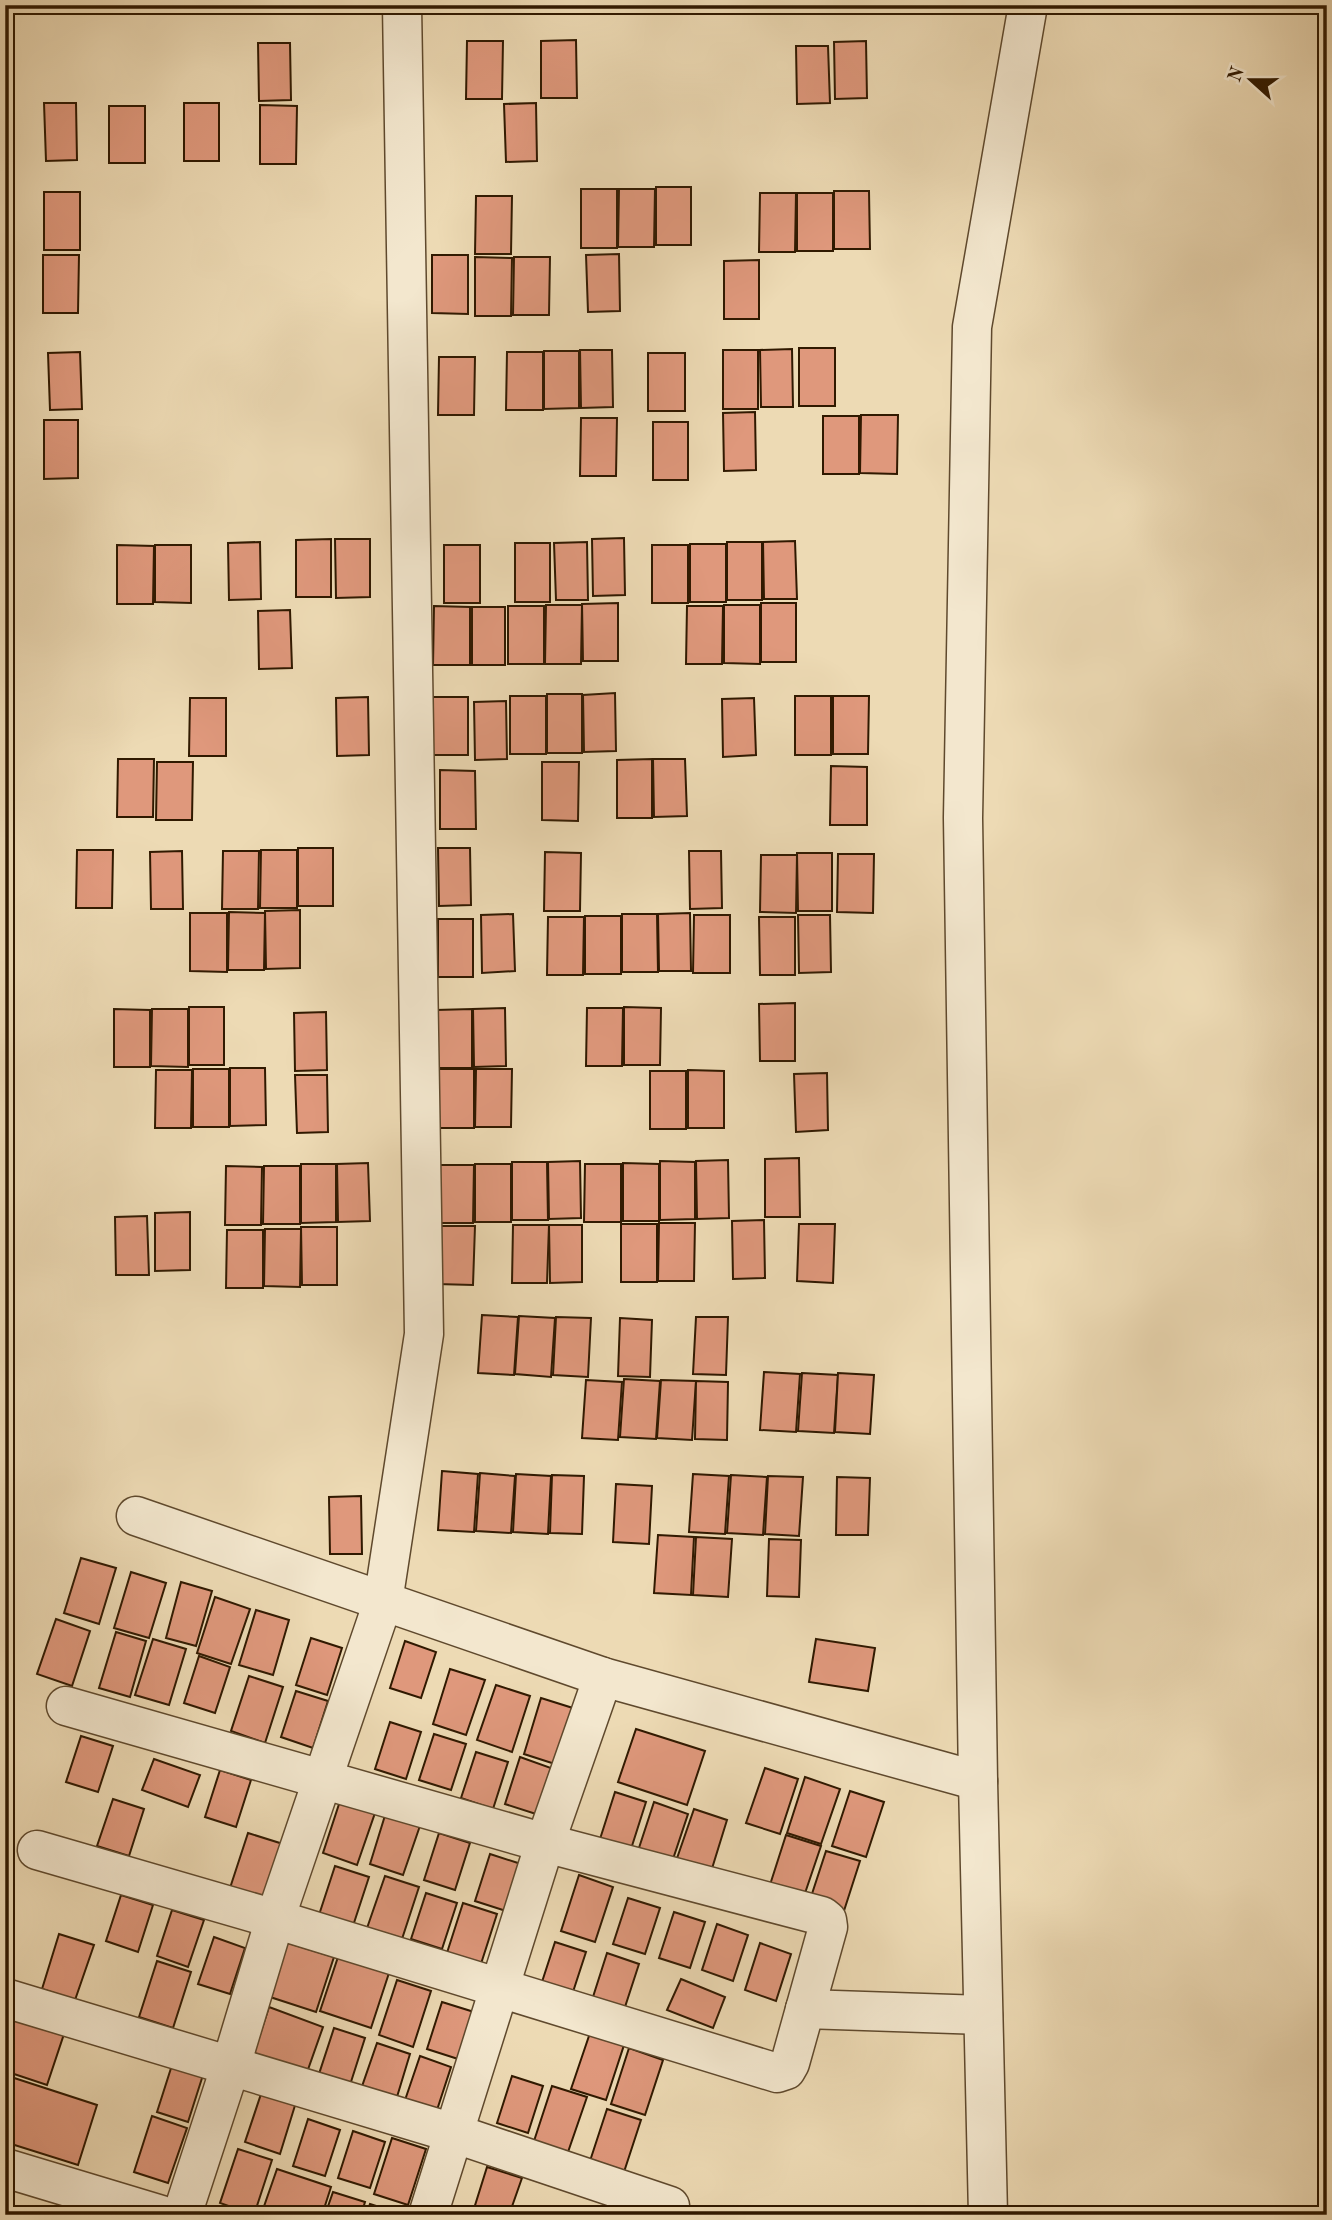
<svg xmlns="http://www.w3.org/2000/svg" width="1332" height="2220" font-family="'Old Standard TT',serif">
	<rect width="100%" height="100%" fill="#eddab4"/>
	<filter id="stains"><feTurbulence type="fractalNoise" baseFrequency=".00286" numOctaves="4"/><feColorMatrix values="0 0 0 0 .2 0 0 0 0 .09 0 0 0 0 .02 0 0 0 .5 -.17"/></filter>
	<radialGradient id="worn" r=".72"><stop offset=".6" stop-color="#630" stop-opacity="0"/><stop offset="1" stop-color="#630" stop-opacity=".3"/></radialGradient>
	<!-- building -->
	<g fill="#df987c" stroke="#301900" stroke-width="2">
		<polygon points="576,40 577,98 541,98 541,41"/>
		<polygon points="467,41 503,41 502,99 466,99"/>
		<polygon points="866,41 867,98 835,99 834,42"/>
		<polygon points="258,43 290,43 291,100 259,101"/>
		<polygon points="796,46 828,46 830,103 797,104"/>
		<polygon points="44,103 76,103 77,160 46,161"/>
		<rect x="184" y="103" width="35" height="58"/>
		<polygon points="536,103 537,161 506,162 504,104"/>
		<polygon points="260,105 297,106 296,164 260,164"/>
		<rect x="109" y="106" width="36" height="57"/>
		<rect x="656" y="187" width="35" height="58"/>
		<rect x="581" y="189" width="36" height="59"/>
		<polygon points="619,189 655,189 654,247 618,247"/>
		<polygon points="834,191 869,191 870,249 834,249"/>
		<rect x="44" y="192" width="36" height="58"/>
		<polygon points="760,193 796,193 795,252 759,252"/>
		<rect x="797" y="193" width="36" height="58"/>
		<polygon points="476,196 512,196 511,254 475,254"/>
		<polygon points="619,254 620,311 588,312 586,255"/>
		<polygon points="43,255 79,255 78,313 43,313"/>
		<polygon points="432,255 468,255 468,314 432,313"/>
		<polygon points="475,257 512,258 511,316 475,316"/>
		<polygon points="514,257 550,257 549,315 513,315"/>
		<polygon points="759,260 759,319 724,319 724,261"/>
		<rect x="799" y="348" width="36" height="58"/>
		<polygon points="792,349 793,407 761,407 760,350"/>
		<polygon points="580,350 612,350 613,407 581,408"/>
		<rect x="723" y="350" width="35" height="59"/>
		<polygon points="544,351 579,351 579,408 544,409"/>
		<polygon points="80,352 82,409 50,410 48,353"/>
		<polygon points="507,352 543,352 543,410 506,410"/>
		<rect x="648" y="353" width="37" height="58"/>
		<polygon points="439,357 475,357 474,415 438,415"/>
		<polygon points="755,412 756,470 724,471 723,413"/>
		<polygon points="861,415 898,415 897,474 860,473"/>
		<rect x="823" y="416" width="36" height="58"/>
		<polygon points="581,418 617,418 616,476 580,476"/>
		<polygon points="44,420 78,420 78,478 44,479"/>
		<rect x="653" y="422" width="35" height="58"/>
		<polygon points="624,538 625,595 593,596 592,539"/>
		<polygon points="331,539 331,597 296,597 296,540"/>
		<polygon points="335,539 370,539 370,597 336,598"/>
		<polygon points="795,541 797,599 764,599 763,542"/>
		<polygon points="260,542 261,599 229,600 228,543"/>
		<polygon points="587,542 588,600 556,600 554,543"/>
		<rect x="727" y="542" width="35" height="58"/>
		<rect x="515" y="543" width="35" height="59"/>
		<rect x="690" y="544" width="36" height="58"/>
		<polygon points="117,545 154,546 153,604 117,604"/>
		<polygon points="155,545 191,545 191,603 155,602"/>
		<rect x="444" y="545" width="36" height="58"/>
		<rect x="652" y="545" width="36" height="58"/>
		<polygon points="618,603 618,661 583,661 582,604"/>
		<rect x="761" y="603" width="35" height="59"/>
		<polygon points="546,605 582,605 581,664 545,664"/>
		<polygon points="724,605 760,605 760,664 724,663"/>
		<polygon points="434,606 470,607 470,665 433,665"/>
		<rect x="508" y="606" width="36" height="58"/>
		<polygon points="687,606 723,606 722,664 686,664"/>
		<rect x="472" y="607" width="33" height="58"/>
		<polygon points="290,610 292,668 259,669 258,611"/>
		<polygon points="615,693 616,751 584,752 583,695"/>
		<rect x="547" y="694" width="35" height="59"/>
		<rect x="510" y="696" width="36" height="58"/>
		<rect x="795" y="696" width="36" height="59"/>
		<polygon points="833,696 869,696 868,754 833,754"/>
		<polygon points="368,697 369,755 337,756 336,698"/>
		<rect x="432" y="697" width="36" height="58"/>
		<polygon points="190,698 226,698 226,756 189,756"/>
		<polygon points="754,698 756,755 723,757 722,699"/>
		<polygon points="506,701 507,759 475,760 474,702"/>
		<polygon points="118,759 154,759 153,817 117,817"/>
		<polygon points="652,759 652,818 617,818 617,760"/>
		<polygon points="653,759 685,759 687,816 654,817"/>
		<polygon points="157,762 193,762 192,820 156,820"/>
		<polygon points="542,762 579,762 578,821 542,820"/>
		<polygon points="831,766 867,767 867,825 830,825"/>
		<polygon points="440,770 475,771 476,829 440,829"/>
		<rect x="298" y="848" width="35" height="58"/>
		<polygon points="438,848 470,848 471,905 439,906"/>
		<polygon points="77,850 113,850 112,908 76,908"/>
		<polygon points="261,850 297,850 297,908 260,908"/>
		<polygon points="182,851 183,909 151,909 150,852"/>
		<polygon points="223,851 259,851 258,909 222,909"/>
		<polygon points="689,851 721,851 722,908 690,909"/>
		<polygon points="545,852 581,853 580,911 544,911"/>
		<polygon points="797,853 832,853 832,911 798,911"/>
		<polygon points="838,854 874,854 873,913 837,912"/>
		<polygon points="761,855 797,855 796,913 760,912"/>
		<polygon points="300,910 300,968 266,969 265,911"/>
		<polygon points="229,912 265,913 264,970 228,970"/>
		<polygon points="190,913 227,913 227,972 190,971"/>
		<polygon points="690,913 691,971 659,971 658,914"/>
		<polygon points="513,914 515,971 482,973 481,915"/>
		<polygon points="622,914 657,914 658,972 622,972"/>
		<polygon points="694,915 730,915 730,973 693,973"/>
		<polygon points="798,915 830,915 831,972 799,973"/>
		<rect x="585" y="916" width="36" height="58"/>
		<polygon points="548,917 584,917 583,975 547,975"/>
		<polygon points="759,917 795,917 795,975 760,975"/>
		<rect x="438" y="919" width="35" height="58"/>
		<polygon points="795,1003 795,1061 760,1061 759,1004"/>
		<rect x="189" y="1007" width="35" height="58"/>
		<polygon points="624,1007 661,1008 660,1065 624,1065"/>
		<polygon points="505,1008 506,1066 474,1067 473,1009"/>
		<polygon points="587,1008 623,1008 622,1066 586,1066"/>
		<polygon points="114,1009 150,1010 150,1067 114,1067"/>
		<polygon points="152,1009 188,1009 188,1067 151,1066"/>
		<polygon points="472,1009 472,1068 437,1068 436,1010"/>
		<polygon points="326,1012 327,1070 295,1071 294,1013"/>
		<polygon points="230,1068 265,1068 266,1125 230,1126"/>
		<rect x="193" y="1069" width="36" height="58"/>
		<rect x="438" y="1069" width="36" height="59"/>
		<polygon points="476,1069 512,1069 511,1127 475,1127"/>
		<polygon points="156,1070 192,1070 191,1128 155,1128"/>
		<polygon points="688,1070 724,1071 724,1128 688,1128"/>
		<rect x="650" y="1071" width="36" height="58"/>
		<polygon points="827,1073 828,1130 796,1132 794,1074"/>
		<polygon points="295,1075 327,1075 328,1132 297,1133"/>
		<polygon points="799,1158 800,1217 765,1217 765,1159"/>
		<polygon points="728,1160 729,1218 697,1219 696,1161"/>
		<polygon points="580,1161 581,1218 549,1219 548,1162"/>
		<polygon points="660,1161 695,1162 695,1219 660,1220"/>
		<polygon points="512,1162 547,1162 548,1220 512,1220"/>
		<polygon points="368,1163 370,1221 338,1222 337,1164"/>
		<polygon points="623,1163 659,1164 659,1221 623,1221"/>
		<polygon points="301,1164 336,1164 336,1222 301,1223"/>
		<rect x="475" y="1164" width="36" height="58"/>
		<polygon points="585,1164 621,1164 621,1222 584,1222"/>
		<polygon points="438,1165 474,1165 473,1223 437,1223"/>
		<polygon points="226,1166 262,1167 261,1225 225,1225"/>
		<polygon points="264,1166 300,1166 300,1224 263,1224"/>
		<polygon points="190,1212 190,1270 155,1271 155,1213"/>
		<polygon points="147,1216 149,1275 116,1275 115,1217"/>
		<polygon points="764,1220 765,1278 733,1279 732,1221"/>
		<polygon points="659,1223 695,1223 694,1281 658,1281"/>
		<rect x="621" y="1224" width="36" height="58"/>
		<polygon points="799,1224 835,1224 833,1283 797,1281"/>
		<polygon points="513,1225 549,1225 547,1283 512,1283"/>
		<polygon points="549,1225 582,1225 582,1282 550,1283"/>
		<polygon points="439,1226 475,1226 473,1285 437,1284"/>
		<polygon points="301,1227 337,1227 337,1285 302,1285"/>
		<polygon points="265,1229 301,1229 300,1287 264,1286"/>
		<polygon points="227,1230 263,1230 263,1288 226,1288"/>
		<polygon points="482,1315 518,1317 514,1375 478,1373"/>
		<polygon points="519,1316 555,1318 551,1377 515,1374"/>
		<polygon points="556,1317 591,1318 588,1377 553,1375"/>
		<polygon points="696,1317 728,1317 726,1375 693,1374"/>
		<polygon points="620,1318 652,1320 650,1377 618,1376"/>
		<polygon points="764,1372 800,1374 796,1432 760,1430"/>
		<polygon points="802,1373 838,1375 834,1433 798,1431"/>
		<polygon points="838,1373 874,1375 870,1434 835,1432"/>
		<polygon points="624,1379 660,1381 656,1439 620,1437"/>
		<polygon points="586,1380 622,1382 618,1440 582,1438"/>
		<polygon points="661,1380 696,1381 692,1440 657,1438"/>
		<polygon points="696,1381 728,1382 727,1440 695,1439"/>
		<polygon points="442,1471 478,1474 474,1532 438,1530"/>
		<polygon points="480,1473 515,1476 511,1533 476,1531"/>
		<polygon points="516,1474 551,1476 548,1534 513,1532"/>
		<polygon points="693,1474 729,1476 725,1534 689,1532"/>
		<polygon points="552,1475 584,1476 582,1534 550,1533"/>
		<polygon points="731,1475 767,1477 763,1535 727,1533"/>
		<polygon points="768,1476 803,1477 799,1536 765,1534"/>
		<polygon points="837,1477 870,1478 868,1535 836,1535"/>
		<polygon points="616,1484 652,1486 649,1544 613,1542"/>
		<polygon points="361,1496 362,1554 330,1554 329,1497"/>
		<polygon points="658,1535 694,1537 691,1595 654,1593"/>
		<polygon points="696,1537 732,1539 728,1597 693,1595"/>
		<polygon points="769,1539 801,1540 799,1597 767,1596"/>
		<polygon points="81,1558 116,1568 99,1624 64,1613"/>
		<polygon points="131,1572 166,1583 149,1638 114,1628"/>
		<polygon points="181,1582 212,1591 196,1646 166,1638"/>
		<polygon points="215,1597 250,1609 231,1664 197,1653"/>
		<polygon points="256,1610 289,1620 273,1675 239,1665"/>
		<polygon points="56,1619 90,1631 72,1686 37,1674"/>
		<polygon points="116,1632 146,1641 130,1697 99,1688"/>
		<polygon points="311,1638 342,1648 327,1695 296,1685"/>
		<polygon points="153,1639 186,1649 169,1705 135,1695"/>
		<polygon points="816,1639 875,1648 868,1691 809,1682"/>
		<polygon points="405,1641 436,1652 421,1698 390,1688"/>
		<polygon points="199,1656 230,1667 215,1713 184,1703"/>
		<polygon points="450,1669 485,1680 466,1735 433,1724"/>
		<polygon points="249,1676 283,1687 265,1743 231,1731"/>
		<polygon points="496,1685 530,1696 512,1752 477,1740"/>
		<polygon points="296,1691 328,1701 313,1748 281,1737"/>
		<polygon points="541,1698 576,1709 558,1765 524,1754"/>
		<polygon points="390,1722 421,1732 406,1779 375,1769"/>
		<polygon points="636,1729 705,1751 687,1805 618,1782"/>
		<polygon points="434,1734 466,1744 451,1790 419,1780"/>
		<polygon points="81,1736 113,1746 98,1792 66,1782"/>
		<polygon points="476,1752 508,1762 493,1809 461,1798"/>
		<polygon points="520,1757 551,1768 536,1814 505,1804"/>
		<polygon points="154,1759 200,1775 188,1807 142,1790"/>
		<polygon points="765,1768 798,1779 780,1834 746,1823"/>
		<polygon points="220,1770 251,1780 236,1827 205,1817"/>
		<polygon points="805,1777 840,1789 821,1844 787,1833"/>
		<polygon points="850,1791 884,1802 866,1857 832,1846"/>
		<polygon points="615,1792 646,1802 631,1849 600,1839"/>
		<polygon points="341,1798 376,1810 357,1865 323,1853"/>
		<polygon points="113,1799 144,1809 129,1856 97,1846"/>
		<polygon points="654,1802 688,1814 670,1868 636,1857"/>
		<polygon points="387,1809 422,1820 403,1875 370,1864"/>
		<polygon points="694,1809 727,1820 710,1875 675,1864"/>
		<polygon points="248,1833 283,1844 264,1899 230,1888"/>
		<polygon points="439,1833 470,1843 455,1890 424,1880"/>
		<polygon points="786,1835 821,1846 802,1902 768,1891"/>
		<polygon points="826,1851 860,1861 842,1917 808,1906"/>
		<polygon points="490,1854 521,1864 506,1911 475,1901"/>
		<polygon points="335,1866 369,1877 351,1932 317,1921"/>
		<polygon points="579,1875 613,1887 595,1942 561,1931"/>
		<polygon points="385,1876 419,1887 401,1942 366,1931"/>
		<polygon points="426,1893 457,1903 442,1949 411,1939"/>
		<polygon points="121,1895 153,1905 138,1952 106,1941"/>
		<polygon points="628,1898 660,1908 645,1954 613,1944"/>
		<polygon points="463,1903 497,1914 479,1970 445,1959"/>
		<polygon points="172,1910 204,1920 188,1967 157,1956"/>
		<polygon points="674,1912 705,1922 690,1968 659,1958"/>
		<polygon points="717,1924 748,1935 733,1981 702,1970"/>
		<polygon points="59,1934 94,1945 75,2000 42,1989"/>
		<polygon points="214,1937 245,1948 230,1994 198,1984"/>
		<polygon points="282,1941 334,1957 316,2012 264,1995"/>
		<polygon points="555,1942 586,1952 571,1998 540,1988"/>
		<polygon points="760,1943 791,1954 776,2001 745,1990"/>
		<polygon points="607,1953 639,1964 624,2010 592,2000"/>
		<polygon points="338,1957 389,1973 371,2028 320,2011"/>
		<polygon points="157,1961 191,1972 173,2028 139,2017"/>
		<polygon points="681,1979 725,1997 713,2028 667,2010"/>
		<polygon points="397,1980 431,1991 413,2047 379,2035"/>
		<polygon points="442,2002 474,2012 458,2059 427,2049"/>
		<polygon points="269,2007 323,2027 305,2078 252,2059"/>
		<polygon points="14,2014 65,2031 47,2085 5,2071 5,2039"/>
		<polygon points="334,2028 365,2038 350,2085 319,2074"/>
		<polygon points="590,2033 624,2045 606,2100 571,2089"/>
		<polygon points="377,2043 410,2054 393,2110 358,2098"/>
		<polygon points="629,2048 663,2060 645,2115 611,2104"/>
		<polygon points="420,2056 451,2067 436,2113 404,2103"/>
		<polygon points="172,2065 203,2075 188,2122 157,2112"/>
		<polygon points="5,2075 97,2105 78,2165 5,2142"/>
		<polygon points="512,2076 543,2086 528,2133 497,2123"/>
		<polygon points="552,2086 587,2097 568,2152 534,2141"/>
		<polygon points="263,2088 297,2099 280,2154 245,2142"/>
		<polygon points="607,2109 641,2120 623,2175 589,2164"/>
		<polygon points="152,2116 187,2128 168,2183 134,2172"/>
		<polygon points="308,2119 340,2130 325,2176 293,2166"/>
		<polygon points="353,2131 385,2142 370,2188 338,2178"/>
		<polygon points="392,2138 426,2149 408,2205 374,2194"/>
		<polygon points="238,2149 272,2160 254,2215 220,2203"/>
		<polygon points="487,2167 522,2178 509,2215 472,2215"/>
		<polygon points="277,2169 331,2187 322,2215 261,2215"/>
		<polygon points="333,2192 365,2202 361,2215 325,2215"/>
		<polygon points="370,2204 401,2214 401,2215 366,2215"/>
	</g>
	<g fill="none" stroke-linecap="round" stroke-linejoin="round">
		<!-- minor casing -->
		<g stroke="#5f492d" stroke-width="41">
			<g id="minor">
				<polyline points="136,1516 603,1677 978,1781"/>
				<polyline points="37,1850 275,1919 777,2073 786,2070 790,2063 828,1927 827,1920 822,1916 545,1843 66,1706"/>
				<polyline points="5,1998 453,2133 670,2206"/>
				<polyline points="805,2009 983,2015"/>
				<polyline points="5,2168 161,2215"/>
				<polyline points="182,2215 231,2065 275,1919 383,1602 424,1334 402,5"/>
				<polyline points="428,2215 545,1843 603,1677"/>
				<polyline points="988,2215 978,1781 963,818 972,327 1028,5"/>
			</g>
		</g>
		<!-- minor -->
		<use href="#minor" stroke="#f3e7ce" stroke-width="38"/>
	</g>
	<!-- margin -->
	<rect width="1332" height="2220" fill="none" stroke="#eddab4" stroke-width="28"/>
	<rect x="7" y="7" width="1318" height="2206" fill="none" stroke="#301900" stroke-width="3.5"/>
	<rect x="14" y="14" width="1304" height="2192" fill="none" stroke="#301900" stroke-width="2"/>
	<!-- north arrow -->
	<g transform="translate(1251 80) rotate(291)" stroke="#f3e7ce" stroke-width="5" paint-order="stroke">
	<path d="M0-5L12 26L0 18L-12 26Z" fill="#301900"/>
	<text y="-10" font-size="19" font-weight="bold" text-anchor="middle" fill="#301900">N</text>
	</g>
	<rect width="100%" height="100%" filter="url(#stains)"/>
	<rect width="100%" height="100%" fill="url(#worn)"/>
</svg>
